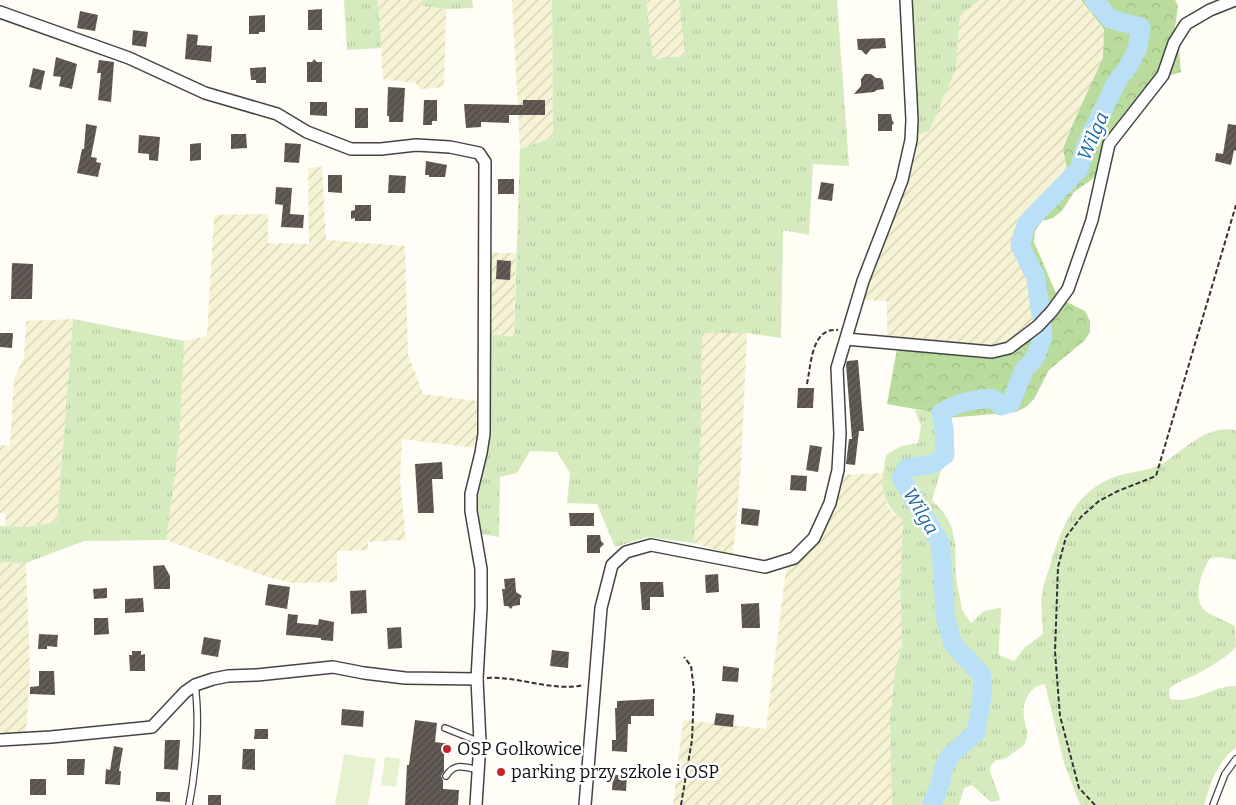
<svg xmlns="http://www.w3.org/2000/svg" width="1236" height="805" font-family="Bitter,serif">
	<defs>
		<pattern id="farmland-furrows" width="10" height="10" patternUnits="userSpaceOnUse" patternTransform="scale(1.25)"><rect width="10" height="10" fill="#f6f3d4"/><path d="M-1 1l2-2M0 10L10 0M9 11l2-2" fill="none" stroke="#d2cfb5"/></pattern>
		<pattern id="grass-tufts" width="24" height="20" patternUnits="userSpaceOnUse" patternTransform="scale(1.25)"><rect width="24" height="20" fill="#d5ebbd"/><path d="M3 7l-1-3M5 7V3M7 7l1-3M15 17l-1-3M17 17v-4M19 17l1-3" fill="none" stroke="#b6c8a1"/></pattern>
		<pattern id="forest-crowns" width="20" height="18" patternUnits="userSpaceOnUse" patternTransform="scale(1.25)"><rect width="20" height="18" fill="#b9dc9c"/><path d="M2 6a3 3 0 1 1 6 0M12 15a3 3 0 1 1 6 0" fill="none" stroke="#9ebc85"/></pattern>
		<pattern id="building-hatch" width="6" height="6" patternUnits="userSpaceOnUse" patternTransform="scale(1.25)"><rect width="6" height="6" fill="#5a524d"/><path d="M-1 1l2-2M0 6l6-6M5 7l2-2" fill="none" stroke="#6d6662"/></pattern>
	</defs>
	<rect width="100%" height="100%" fill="#fffdf5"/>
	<!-- farmland -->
	<g fill="url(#farmland-furrows)">
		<polygon points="378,0 422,0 423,6 446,9 444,87 421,89 415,83 383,79"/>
		<polygon points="512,0 552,0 553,137 520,149"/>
		<polygon points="646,0 679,0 685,56 653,59"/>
		<polygon points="980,0 1081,0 1104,29 1103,58 1074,121 1063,149 1067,169 1059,185 1033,211 1023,219 1014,230 1020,260 1030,280 1036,313 1048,322 989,357 897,349 887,346 887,301 864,300 915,135 956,68 960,15"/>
		<polygon points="322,167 326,240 405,246 408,354 423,394 478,401 478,436 475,448 402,439 400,480 406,540 368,542 368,550 337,551 337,582 293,583 265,576 166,540 184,341 207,336 214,215 268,214 268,243 309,244 308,168"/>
		<polygon points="487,253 516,253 514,338 485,334"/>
		<polygon points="73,319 57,522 27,527 5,526 6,514 0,513 0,445 10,446 14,379 24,357 26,321"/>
		<polygon points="702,332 747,333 741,467 733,555 694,543 701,435"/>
		<polygon points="883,473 883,492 889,509 903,521 900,584 902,645 895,671 890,718 892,805 673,805 683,720 766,729 786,569 810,553 830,520 840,475"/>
		<polygon points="0,562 26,563 30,670 26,733 0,736"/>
	</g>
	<!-- grass -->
	<g fill="url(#grass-tufts)">
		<polygon points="344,0 378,0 381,48 347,50"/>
		<polygon points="422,0 472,0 473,8 446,9 423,6"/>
		<polygon points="552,0 646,0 653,59 685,56 679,0 837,0 849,166 813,164 809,235 783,230 781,338 747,333 702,333 701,435 694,543 648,537 615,547 597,504 567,503 570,473 557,452 530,451 517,473 500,477 499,537 477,533 472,511 476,486 485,334 514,337 520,149 553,137"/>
		<polygon points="910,0 980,0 960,15 956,68 929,131 915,135"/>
		<polygon points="73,319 184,341 179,442 166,540 84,541 26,563 0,562 0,526 27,527 57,522"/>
		<path d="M915 410 926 411 948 418 946 454 932 500 944 513 952 528 955 544 956 578 962 610 971 623 984 611 1001 608C1001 624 998 639 999 655L1014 661 1025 647 1043 634C1042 619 1040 603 1043 588 1045 579 1049 571 1051 562 1061 529 1074 496 1107 480 1125 471 1148 473 1165 462 1187 447 1207 425 1236 430V560L1219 557 1210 558C1201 573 1189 603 1210 614 1218 619 1227 621 1235 626L1236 647C1226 658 1210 667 1197 674 1187 679 1178 681 1169 689L1170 699C1195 704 1214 685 1236 686V748C1216 762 1211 783 1204 805H1080L1064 763 1045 684C1036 686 1031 689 1027 697 1017 714 1032 730 1025 743 1023 747 1017 751 1013 753 1007 758 1004 760 996 760L990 767C990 779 998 787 1000 800L991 802 972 785 964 788 959 805H892L890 718 895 671 902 645 900 584 903 521C878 499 881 486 886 455L901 446 918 443 921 426Z"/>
	</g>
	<!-- forest -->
	<polygon fill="url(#forest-crowns)" points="1079,0 1175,0 1178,6 1175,28 1179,50 1181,72 1159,79 1119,132 1101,173 1074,192 1062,211 1053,218 1042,221 1035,231 1034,242 1056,293 1065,301 1085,311 1090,321 1090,332 1084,341 1049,370 1034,399 1026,407 1016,412 948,418 926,411 887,404 897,349 989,357 1047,322 1036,313 1030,280 1012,243 1014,230 1023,219 1034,211 1059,185 1067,169 1063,149 1074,121 1103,58 1104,29 1081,0"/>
	<!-- pitch -->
	<g fill="#e6f2cf">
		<polygon points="344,754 376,759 368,805 335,805"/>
		<polygon points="385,757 400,759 396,787 381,785"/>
	</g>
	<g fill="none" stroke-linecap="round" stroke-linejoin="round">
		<!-- river -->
		<g stroke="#b9e0f7" stroke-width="19">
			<polyline points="1041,315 1036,278 1020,245 1027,223 1079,169 1086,145 1117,81 1128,67 1137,50 1141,27 1110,19 1094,0"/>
			<path d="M932 805 941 782 943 769 950 756 976 732 982 698V675L953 644 945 616 943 575 940 542 901 478 907 468 933 464 945 455 944 429 941 413C956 402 974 400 992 398L1001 406 1011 403 1024 370 1035 358 1043 336 1042 324"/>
		</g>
	</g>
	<!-- building -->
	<g fill="url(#building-hatch)">
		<polygon points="322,9 322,30 308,30 308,10"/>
		<polygon points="80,11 98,15 95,31 77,28"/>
		<polygon points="265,15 265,32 259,32 259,34 249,34 249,16"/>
		<polygon points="133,30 148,32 146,47 132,45"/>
		<polygon points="187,34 198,35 197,45 212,46 211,62 185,59"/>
		<polygon points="885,38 886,48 871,49 866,55 861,50 858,50 857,39"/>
		<polygon points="56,57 77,64 72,89 59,86 61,77 53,76"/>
		<polygon points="314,59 317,62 322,62 322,82 307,82 307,62 312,62"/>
		<polygon points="99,60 114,62 111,102 98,100 101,73 97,73"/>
		<polygon points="266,67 266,83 256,83 256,80 251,80 250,68"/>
		<polygon points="33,68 45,71 41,90 29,87"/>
		<polygon points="865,74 871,74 876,78 881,78 883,81 884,89 877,90 874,92 854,94 861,86 861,79"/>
		<polygon points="388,87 405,88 403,122 389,122 389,116 387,116"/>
		<polygon points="424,100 437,100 437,121 432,121 432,125 423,125"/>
		<polygon points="523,100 545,100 545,115 509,115 509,123 481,122 481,127 466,128 464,104 523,105"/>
		<polygon points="310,102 327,102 327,116 310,115"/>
		<rect x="355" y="108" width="13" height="20"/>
		<polygon points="878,114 891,114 892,120 894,123 892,125 892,131 878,131"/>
		<polygon points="86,124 97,126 91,157 97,158 96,162 101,163 98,177 77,173 82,149 84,149"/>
		<polygon points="1228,124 1236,125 1236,151 1234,150 1231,165 1215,161 1216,153 1223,154"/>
		<polygon points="231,134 246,134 247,148 231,149"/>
		<polygon points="139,135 160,137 158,161 149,160 149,154 138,153"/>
		<polygon points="201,143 201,160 190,161 190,144"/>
		<polygon points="285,143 301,144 299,163 284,162"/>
		<polygon points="426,161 447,165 445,177 429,177 429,175 425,175"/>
		<polygon points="328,175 342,175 342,193 328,192"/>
		<polygon points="389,175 406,176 405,193 388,193"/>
		<rect x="498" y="179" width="16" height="15"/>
		<polygon points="821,182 834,184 832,201 818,199"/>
		<polygon points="276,187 292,188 290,214 304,215 303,228 281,227 283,205 275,204"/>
		<polygon points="355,205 371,205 371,221 355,221 355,218 351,219 351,211 355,210"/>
		<polygon points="497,260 511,261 510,280 496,279"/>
		<polygon points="12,263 33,264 32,299 11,299"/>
		<polygon points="0,333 13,333 12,348 0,347"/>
		<polygon points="858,360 864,431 859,431 855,465 846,464 849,439 852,439 846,365 847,361"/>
		<polygon points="798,388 814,388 813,408 797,408"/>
		<polygon points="810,445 822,447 818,472 806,470"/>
		<polygon points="442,462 443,479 432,479 434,513 418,513 415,464"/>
		<polygon points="791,475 807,476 806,491 790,490"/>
		<polygon points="742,508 760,510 758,526 741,524"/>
		<polygon points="569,513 594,513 594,526 570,526"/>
		<polygon points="587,535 600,535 601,541 604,544 600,548 600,553 587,553"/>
		<polygon points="164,565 170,576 170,589 154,589 153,566"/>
		<polygon points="718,574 719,592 706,593 705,575"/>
		<polygon points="515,578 516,592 522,596 520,599 520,605 513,606 511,609 508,606 504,606 502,589 505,589 504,579"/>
		<polygon points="640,582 663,582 664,597 650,597 650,610 642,610"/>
		<polygon points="268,584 290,587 287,609 265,605"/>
		<polygon points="107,588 107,598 94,599 93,589"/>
		<polygon points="366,590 367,613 351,614 350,591"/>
		<polygon points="143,598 144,612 125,613 125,599"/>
		<polygon points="759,603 760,628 742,628 741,604"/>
		<polygon points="288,614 298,615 297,623 318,625 319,619 334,622 333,641 321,640 321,638 286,635"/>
		<polygon points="94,618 108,618 109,634 94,635"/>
		<polygon points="401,627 402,648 388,649 387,628"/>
		<polygon points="39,634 58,635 57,647 47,646 47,649 38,649"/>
		<polygon points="204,637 221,640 218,657 201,654"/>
		<polygon points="552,650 569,652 568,668 550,666"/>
		<polygon points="132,651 141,651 141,655 145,654 145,671 130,671 129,655 132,655"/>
		<polygon points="723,666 739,668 738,682 722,681"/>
		<polygon points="39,671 54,671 55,695 30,694 30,687 39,686"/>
		<polygon points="654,699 654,716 631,716 631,724 628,724 627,752 612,751 612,740 616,740 615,708 617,708 617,701"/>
		<polygon points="342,709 364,711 363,727 341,725"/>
		<polygon points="716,713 734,715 733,727 714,725"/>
		<polygon points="415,720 437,723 435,742 450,744 449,755 444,754 444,771 441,776 443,780 443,789 459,790 458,805 405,805 407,765 409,765"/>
		<polygon points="255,729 268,729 268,739 254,739"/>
		<polygon points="165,740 180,740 178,770 164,769"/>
		<polygon points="114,746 123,748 119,771 121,771 120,785 105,784 106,769 110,770"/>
		<polygon points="243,749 255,749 255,770 242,769"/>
		<polygon points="67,759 85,759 84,775 67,775"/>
		<polygon points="613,775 627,775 626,791 612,790"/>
		<rect x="30" y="779" width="16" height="16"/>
		<polygon points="156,792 170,792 170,802 156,801"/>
		<rect x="208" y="795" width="13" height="10"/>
	</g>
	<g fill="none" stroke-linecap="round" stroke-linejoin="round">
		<!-- lane casing -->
		<g stroke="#444" stroke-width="8">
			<g id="lane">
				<polyline points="445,728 480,742"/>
				<path d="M446 776C455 762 464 767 479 770"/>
				<path d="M189 805C196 770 200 721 195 685"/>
				<polyline points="1213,805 1225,774 1236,759"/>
			</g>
		</g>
		<!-- street casing -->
		<g stroke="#444" stroke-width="14">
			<g id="street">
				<polyline points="0,12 129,58 205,93 277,114 307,132 351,149 381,149 416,145 450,147 479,153 485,162 484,434 481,453 471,494 471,511 481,569 481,607 477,679 480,742 476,805"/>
				<polyline points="846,339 992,352 1009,348 1038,326 1052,311 1068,289 1092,220 1109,144 1163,75 1174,43 1186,24 1210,10 1235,0"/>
				<polyline points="0,740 51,737 152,727 185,692 195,685 213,679 228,676 257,675 333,667 364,673 405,678 477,679"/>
				<polyline points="585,805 601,608 612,565 626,552 651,545 765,567 794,558 814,538 830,503 838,470 840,434 837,368 863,281 902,180 911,140 912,120 906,0"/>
			</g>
		</g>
		<!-- path -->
		<g stroke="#333" stroke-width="2" stroke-dasharray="5 2.5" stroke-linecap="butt">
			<path d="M807 384C811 366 811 327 838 330"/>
			<path d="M487 678C519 676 552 692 584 685"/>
			<polyline points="681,805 692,740 694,690 691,666 684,657"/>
			<polyline points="1095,805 1079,788 1060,716 1055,652 1058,567 1066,537 1081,517 1099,501 1118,491 1156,476 1236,205"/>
		</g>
		<!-- lane -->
		<use href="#lane" stroke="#fff" stroke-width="5.5"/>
		<!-- street -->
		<use href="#street" stroke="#fff" stroke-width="11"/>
	</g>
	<!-- markers -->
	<g fill="#c4262e" stroke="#fff" stroke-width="2">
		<circle cx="447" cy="749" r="5"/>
		<circle cx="501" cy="772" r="5"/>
	</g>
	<g text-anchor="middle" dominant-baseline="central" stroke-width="5" stroke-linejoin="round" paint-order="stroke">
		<!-- poi labels -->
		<g font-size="18" fill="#111" stroke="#fff" text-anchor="start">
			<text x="457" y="749">OSP Golkowice</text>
			<text x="511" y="772">parking przy szkole i OSP</text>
		</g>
		<!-- water labels -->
		<g font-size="19" font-style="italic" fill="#1768a6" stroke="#fff">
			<text transform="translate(1093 136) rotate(-67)">Wilga</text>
			<text transform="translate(921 511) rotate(59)">Wilga</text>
		</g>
	</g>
</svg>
